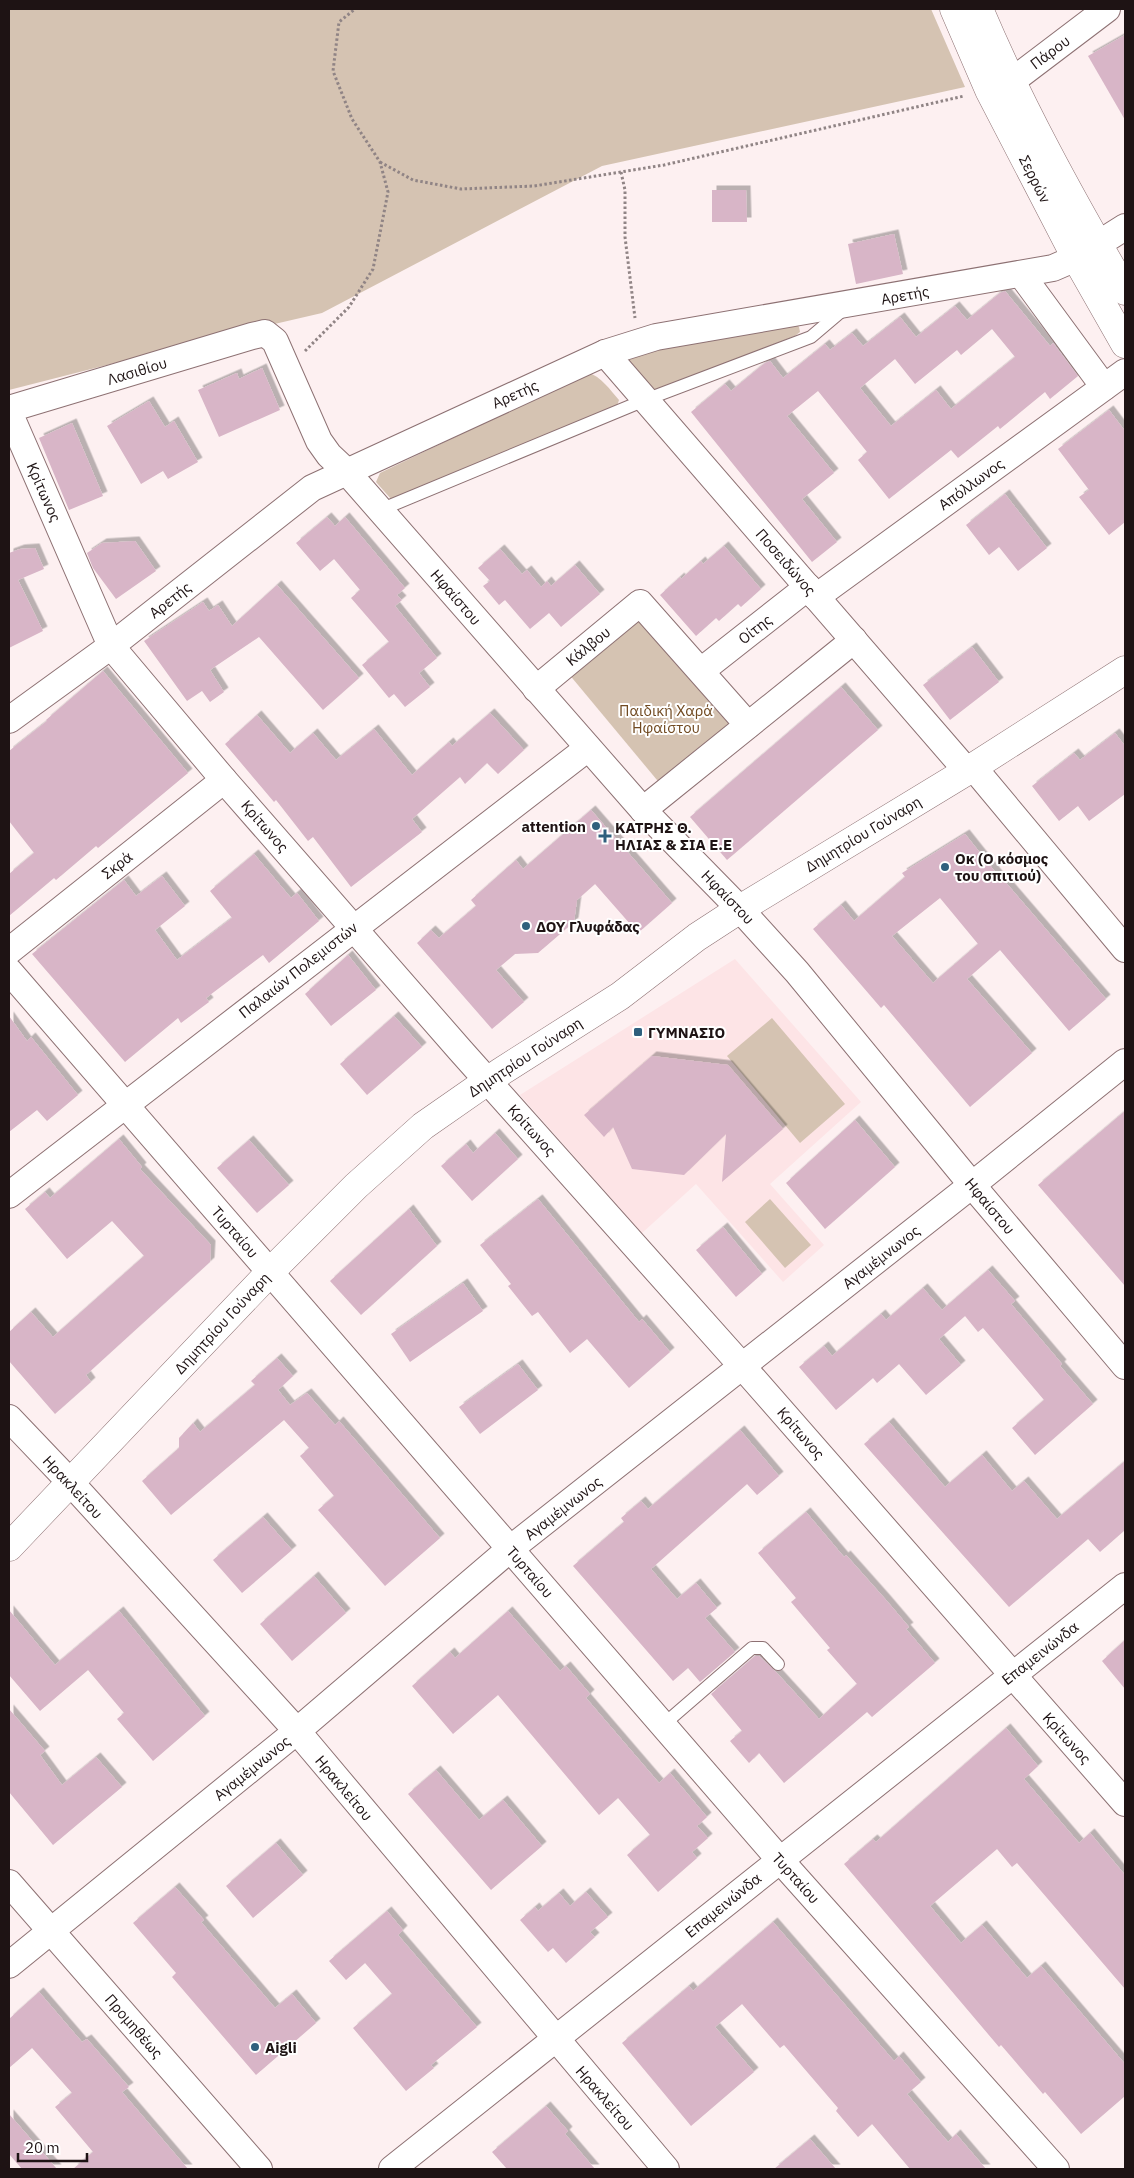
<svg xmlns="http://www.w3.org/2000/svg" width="1134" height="2178" font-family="'IBM Plex Sans',sans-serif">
	<defs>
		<filter id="shadow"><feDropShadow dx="4.5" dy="-4.5" stdDeviation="0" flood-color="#0004"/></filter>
	</defs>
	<rect width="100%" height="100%" fill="#fdf0f1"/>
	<!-- built -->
	<polygon fill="#fde4e6" points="735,959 861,1102 770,1184 824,1245 783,1282 696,1184 642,1233 520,1095"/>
	<!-- green -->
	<g fill="#d5c3b2">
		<polygon points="9,9 931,9 965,87 602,166 322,313 197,342 9,390"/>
		<polygon points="795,323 799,327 800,332 795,336 640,397 620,364 633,354"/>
		<path d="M588 373C601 376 610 390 619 400L617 406 391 499 376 482 380 473Z"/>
		<polygon points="637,614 737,722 662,786 568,673"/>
		<polygon points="772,1018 845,1104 800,1143 727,1056"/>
		<polygon points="770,1199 811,1245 785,1268 745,1222"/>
	</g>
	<!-- building -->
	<g fill="#d8b5c7" fill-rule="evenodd" filter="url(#shadow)">
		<polygon points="1125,35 1125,120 1088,56"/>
		<polygon points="712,190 746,190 747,222 712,222"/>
		<polygon points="894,234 903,274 856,284 848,244"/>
		<path d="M1005 291 1050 346 1053 343 1078 376 1050 399 1045 392 1000 429 998 426 958 458 951 450 889 499 858 460 867 452 818 391 787 416 834 473 802 499 837 542 812 562 691 412 725 384 731 391 765 363 770 361 783 378 825 344 830 350 852 333 863 346 900 317 916 337 955 306 967 320 1000 293ZM992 329 1015 357 951 409 936 390 891 426 860 388 895 359 915 384 957 350 961 355Z"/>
		<polygon points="262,368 280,410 219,437 198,390 237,373 239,379"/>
		<polygon points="149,401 165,427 174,421 198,462 168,479 163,471 141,484 107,426"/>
		<polygon points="1109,410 1125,431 1125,522 1109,535 1079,497 1089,490 1058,449"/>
		<polygon points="72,423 103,496 69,510 39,438"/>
		<polygon points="1005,494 1047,548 1018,571 999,547 989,555 966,525"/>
		<polygon points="327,517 335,526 345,517 405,588 397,595 402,600 395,606 437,658 419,673 430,687 405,707 394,694 389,698 362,665 389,642 351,598 360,590 334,559 320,571 296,543"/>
		<polygon points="135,541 156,571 116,599 93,568 87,553 102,543"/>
		<polygon points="724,546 761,589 741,607 738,604 719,621 716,618 696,636 660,595 680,577 681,579 701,561 703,564"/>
		<polygon points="35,548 44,569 18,580 43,631 9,648 9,553 20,549"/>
		<polygon points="500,549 522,574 527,570 541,587 547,581 551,586 575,565 600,594 561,627 549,613 530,629 505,600 499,605 483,586 490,581 478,568"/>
		<polygon points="277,585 359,678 323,710 259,637 210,670 224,692 210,702 202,691 187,701 144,641 203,602 209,611 218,605 232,626"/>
		<polygon points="972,647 999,682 950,720 923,685"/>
		<polygon points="103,671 188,773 98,848 96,846 56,880 54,878 9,916 9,874 34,853 9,821 9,751 47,721 46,720"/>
		<polygon points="841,687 878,730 727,860 690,817"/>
		<polygon points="490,713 524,750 498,774 487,763 465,784 460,777 412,819 422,832 351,887 313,837 308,841 276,800 274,802 225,744 257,715 290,753 313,733 336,760 374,729 412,775 449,742 452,746"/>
		<polygon points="1115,733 1125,746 1125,794 1089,821 1078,806 1059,821 1032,786 1074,753 1080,760"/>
		<polygon points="591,810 672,903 638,933 595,884 577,900 574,922 538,953 515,954 496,970 524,1002 492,1029 417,943 431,930 439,938 476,906 471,900 516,860 523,869"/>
		<path d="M965 834 1000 878 1001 877 1106 999 1069 1031 1000 950 967 979 1032 1053 970 1107 884 1005 881 1008 813 929 841 905 854 921 905 877 902 873ZM940 898 978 944 933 983 892 936Z"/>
		<polygon points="254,854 291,898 297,893 319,921 269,963 263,955 206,998 209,1002 181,1023 178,1018 125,1062 32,954 124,880 136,896 162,876 185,906 155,930 177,960 232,918 210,891"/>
		<polygon points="348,955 376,990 331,1026 305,994"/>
		<polygon points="9,1016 27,1041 31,1037 78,1095 47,1121 37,1110 9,1132"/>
		<polygon points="394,1016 422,1047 367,1095 340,1064"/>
		<polygon points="652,1056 728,1065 783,1129 722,1182 726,1134 684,1175 632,1169 613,1127 604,1137 584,1115"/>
		<polygon points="1125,1111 1125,1286 1038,1185"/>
		<polygon points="855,1120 895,1167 825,1229 786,1183"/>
		<polygon points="495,1133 518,1159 472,1201 441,1166 466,1144 473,1153"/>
		<polygon points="119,1139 142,1167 140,1169 211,1245 210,1262 86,1375 91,1382 55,1414 9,1361 9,1332 31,1312 53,1337 144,1256 112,1221 67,1259 25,1209 45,1192 50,1198"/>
		<polygon points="249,1140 289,1185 257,1213 217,1168"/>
		<polygon points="538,1199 639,1322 642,1319 670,1352 629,1388 587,1339 570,1353 538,1312 532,1316 508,1286 511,1284 480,1245"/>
		<polygon points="409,1209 437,1246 361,1315 330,1281"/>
		<polygon points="723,1227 762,1274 736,1297 696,1250"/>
		<polygon points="988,1270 1015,1301 1011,1304 1062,1364 1060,1366 1093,1404 1035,1455 1012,1428 1044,1400 983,1328 978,1332 965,1316 939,1339 961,1365 926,1395 899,1364 877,1383 873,1378 836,1410 799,1367 824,1346 832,1356 881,1314 886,1320 923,1288 942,1310"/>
		<polygon points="463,1283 483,1311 410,1362 391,1334"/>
		<polygon points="277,1358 293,1376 278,1390 290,1405 307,1393 335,1425 339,1421 440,1538 385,1586 318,1510 334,1496 300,1456 309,1448 284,1420 171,1515 142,1481 179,1448 179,1438 193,1423 200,1432 255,1385 251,1381"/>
		<polygon points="518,1364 538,1390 480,1434 459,1407"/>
		<polygon points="889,1422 945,1487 982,1455 1012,1491 1024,1481 1057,1519 1125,1461 1125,1530 1100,1552 1088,1539 1009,1607 864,1444"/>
		<polygon points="740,1430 779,1476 757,1495 747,1484 651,1569 677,1599 696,1583 717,1608 705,1618 735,1652 700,1682 688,1668 673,1681 573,1566 624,1522 621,1518 641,1501 648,1509"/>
		<polygon points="806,1512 844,1557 846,1555 886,1600 909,1627 906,1629 935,1663 872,1717 867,1712 784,1783 759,1753 749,1763 730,1741 742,1731 711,1694 755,1656 759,1656 776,1672 819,1719 857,1684 827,1650 830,1648 791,1602 796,1598 758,1553"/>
		<polygon points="263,1517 292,1550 242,1593 213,1560"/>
		<polygon points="314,1576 346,1613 292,1661 260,1624"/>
		<polygon points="9,1610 55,1665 119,1611 205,1716 153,1761 117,1719 124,1713 88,1670 40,1711 9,1675"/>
		<polygon points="508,1611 560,1671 566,1666 590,1694 586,1698 659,1783 670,1773 707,1817 697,1826 708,1838 692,1852 697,1858 658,1892 627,1855 650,1835 618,1798 599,1815 498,1695 453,1734 412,1686 450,1652 455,1658"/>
		<polygon points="1125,1640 1125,1689 1102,1661"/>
		<polygon points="9,1709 45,1751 40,1755 62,1785 96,1757 122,1787 53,1845 9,1792"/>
		<polygon points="1006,1728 1038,1766 1024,1779 1079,1843 1090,1833 1125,1875 1125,1989 1017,1863 1012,1867 997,1849 930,1906 961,1943 982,1925 1027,1978 1041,1966 1125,2064 1125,2096 1081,2134 1045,2092 1043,2094 1001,2045 999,2047 844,1864 873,1839 876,1842"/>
		<polygon points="436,1770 479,1820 503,1800 542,1846 491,1890 408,1794"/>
		<polygon points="276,1843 303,1875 253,1918 226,1886"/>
		<polygon points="175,1887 204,1920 201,1922 275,2008 292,1994 316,2023 256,2075 172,1977 176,1973 133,1923"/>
		<polygon points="586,1892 608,1917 590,1932 595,1937 566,1963 553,1948 548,1952 520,1920 535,1907 538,1911 559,1893 570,1906"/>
		<polygon points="387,1911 403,1930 398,1935 477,2027 431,2065 434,2068 406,2091 353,2028 392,1994 365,1963 346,1980 329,1961"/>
		<polygon points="773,1922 894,2061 899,2056 921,2082 907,2094 948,2142 956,2134 986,2169 910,2169 872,2124 858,2137 836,2111 838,2108 784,2045 780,2048 742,2004 715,2027 754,2072 691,2126 622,2043 689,1986 693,1991"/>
		<polygon points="39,1992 82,2042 87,2039 129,2087 122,2092 188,2169 73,2169 93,2152 55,2107 72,2093 32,2048 9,2068 9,2019"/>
		<polygon points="546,2106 568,2131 565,2134 595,2169 507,2169 492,2152"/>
		<polygon points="9,2114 57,2169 22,2169 9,2154"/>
		<polygon points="810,2139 836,2169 774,2169"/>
	</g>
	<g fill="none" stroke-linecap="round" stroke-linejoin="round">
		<!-- lane casing -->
		<g stroke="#8d7173" stroke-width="14">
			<g id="lane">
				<polyline points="380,510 645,400 811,337 844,309"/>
				<polyline points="663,1725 752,1648 763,1648 778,1664"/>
			</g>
		</g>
		<!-- street casing -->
		<g stroke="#8d7173" stroke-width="28">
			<g id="street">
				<polyline points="992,89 1012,81 1107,9"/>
				<polyline points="1021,274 1104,387"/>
				<polyline points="605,353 967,771"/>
				<polyline points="9,409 252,336 265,333 275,341 319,441 329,455 346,471 643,810 740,909 797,972 972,1185 1125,1366"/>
				<polyline points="9,412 111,646 224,780 460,1050 742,1366 1125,1803"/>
				<polyline points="816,597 1125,372"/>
				<polyline points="701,671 808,587"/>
				<polyline points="536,689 640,603 748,725"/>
				<polyline points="9,720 111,646 312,488 605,353 656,337 1053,268 1076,258 1125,227"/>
				<polyline points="973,767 1125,949"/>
				<polyline points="643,810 854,640"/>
				<polyline points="9,951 224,780"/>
				<polyline points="9,971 780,1860 1056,2169"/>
				<polyline points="9,1195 588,748"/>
				<polyline points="9,1418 71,1483 297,1731 666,2169"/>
				<polyline points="9,1883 259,2169"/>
				<polyline points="9,1965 297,1731 510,1549 972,1185 1125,1062"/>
				<polyline points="392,2169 1125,1586"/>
			</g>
		</g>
		<!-- secondary casing -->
		<g stroke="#8d7173" stroke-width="29">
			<g id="secondary">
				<polyline points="954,9 989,90 1076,258 1125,344"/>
				<path d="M979 9C1020 106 1072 200 1125 291"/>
				<polyline points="9,1547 274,1268 356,1186 423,1126 502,1071 620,996 697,937 740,909 967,771 1125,670"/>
			</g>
		</g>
		<!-- path -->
		<g stroke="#908485" stroke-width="3" stroke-dasharray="2.5 2.5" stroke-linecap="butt">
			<polyline points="380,162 413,180 461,189 534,186 664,165 964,96"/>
			<polyline points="621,172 625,190 625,237 635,318"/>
			<polyline points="305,351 349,307 373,269 388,192 380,162 352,119 333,71 339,22 355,9"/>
		</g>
		<!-- lane -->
		<use href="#lane" stroke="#fff" stroke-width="12"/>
		<!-- street -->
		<use href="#street" stroke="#fff" stroke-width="26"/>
		<!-- secondary -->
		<use href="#secondary" stroke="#fff" stroke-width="28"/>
	</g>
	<!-- markers -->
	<g fill="#2f5f7d" stroke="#fff" stroke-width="2">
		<circle cx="596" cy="826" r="5"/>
		<path d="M602.5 828.5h5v5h5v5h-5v5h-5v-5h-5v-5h5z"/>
		<circle cx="945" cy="867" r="5"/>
		<circle cx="526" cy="926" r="5"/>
		<rect x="633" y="1027" width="10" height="10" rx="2.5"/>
		<circle cx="255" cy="2047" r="5"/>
	</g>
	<g text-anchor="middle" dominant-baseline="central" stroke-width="4" stroke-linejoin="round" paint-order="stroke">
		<!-- street labels -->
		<g font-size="15" fill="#1e1314" stroke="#fff">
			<text transform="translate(1050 52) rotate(-37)">Πάρου</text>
			<text transform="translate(1035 179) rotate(63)">Σερρών</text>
			<text transform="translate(905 295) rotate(-10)">Αρετής</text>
			<text transform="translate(137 371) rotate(-17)">Λασιθίου</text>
			<text transform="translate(515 394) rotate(-24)">Αρετής</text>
			<text transform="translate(971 484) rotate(-36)">Απόλλωνος</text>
			<text transform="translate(44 492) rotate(66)">Κρίτωνος</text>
			<text transform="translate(786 562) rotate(49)">Ποσειδώνος</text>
			<text transform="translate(456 597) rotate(49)">Ηφαίστου</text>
			<text transform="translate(170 600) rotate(-38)">Αρετής</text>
			<text transform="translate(755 629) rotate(-38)">Οίτης</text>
			<text transform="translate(588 646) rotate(-39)">Κάλβου</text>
			<text transform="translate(265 826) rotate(49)">Κρίτωνος</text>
			<text transform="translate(863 834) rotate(-31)">Δημητρίου Γούναρη</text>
			<text transform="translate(117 865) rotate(-38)">Σκρά</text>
			<text transform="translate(728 897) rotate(46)">Ηφαίστου</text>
			<text transform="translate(298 970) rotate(-38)">Παλαιών Πολεμιστών</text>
			<text transform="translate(525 1057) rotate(-33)">Δημητρίου Γούναρη</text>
			<text transform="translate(532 1130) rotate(48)">Κρίτωνος</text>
			<text transform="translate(990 1206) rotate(50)">Ηφαίστου</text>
			<text transform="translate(235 1232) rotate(49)">Τυρταίου</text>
			<text transform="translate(881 1257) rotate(-38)">Αγαμέμνωνος</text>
			<text transform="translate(222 1323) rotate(-47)">Δημητρίου Γούναρη</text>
			<text transform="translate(801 1433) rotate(49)">Κρίτωνος</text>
			<text transform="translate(73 1487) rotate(47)">Ηρακλείτου</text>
			<text transform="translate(563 1508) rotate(-38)">Αγαμέμνωνος</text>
			<text transform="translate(530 1572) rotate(49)">Τυρταίου</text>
			<text transform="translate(1040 1653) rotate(-38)">Επαμεινώνδα</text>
			<text transform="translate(1067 1738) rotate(48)">Κρίτωνος</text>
			<text transform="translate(252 1768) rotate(-39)">Αγαμέμνωνος</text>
			<text transform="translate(344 1788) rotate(50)">Ηρακλείτου</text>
			<text transform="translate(796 1878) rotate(48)">Τυρταίου</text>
			<text transform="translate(723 1905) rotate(-39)">Επαμεινώνδα</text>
			<text transform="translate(134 2026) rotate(49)">Προμηθέως</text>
			<text transform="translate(605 2098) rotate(49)">Ηρακλείτου</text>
		</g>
		<!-- park labels -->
		<g font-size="15" fill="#714a21" stroke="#fff">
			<text x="666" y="710">Παιδική Χαρά<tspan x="666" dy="17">Ηφαίστου</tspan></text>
		</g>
		<!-- poi labels -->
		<g font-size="15" font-weight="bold" fill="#1e1314" stroke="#fff" text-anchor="start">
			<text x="586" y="826" text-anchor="end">attention</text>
			<text x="615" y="827">ΚΑΤΡΗΣ Θ.<tspan x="615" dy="17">ΗΛΙΑΣ &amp; ΣΙΑ Ε.Ε</tspan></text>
			<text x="955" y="858">Οκ (Ο κόσμος<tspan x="955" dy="17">του σπιτιού)</tspan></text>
			<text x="536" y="926">ΔΟΥ Γλυφάδας</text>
			<text x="648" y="1032">ΓΥΜΝΑΣΙΟ</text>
			<text x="265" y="2047">Aigli</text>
		</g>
	</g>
	<!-- border -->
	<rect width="1134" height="2178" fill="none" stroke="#1e1314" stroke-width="20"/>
	<!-- scale -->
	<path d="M18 2153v8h69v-8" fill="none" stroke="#1e1314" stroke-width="2.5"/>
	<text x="25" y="2153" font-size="15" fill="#1e1314" stroke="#ffffff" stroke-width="4" paint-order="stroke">20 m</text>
</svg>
